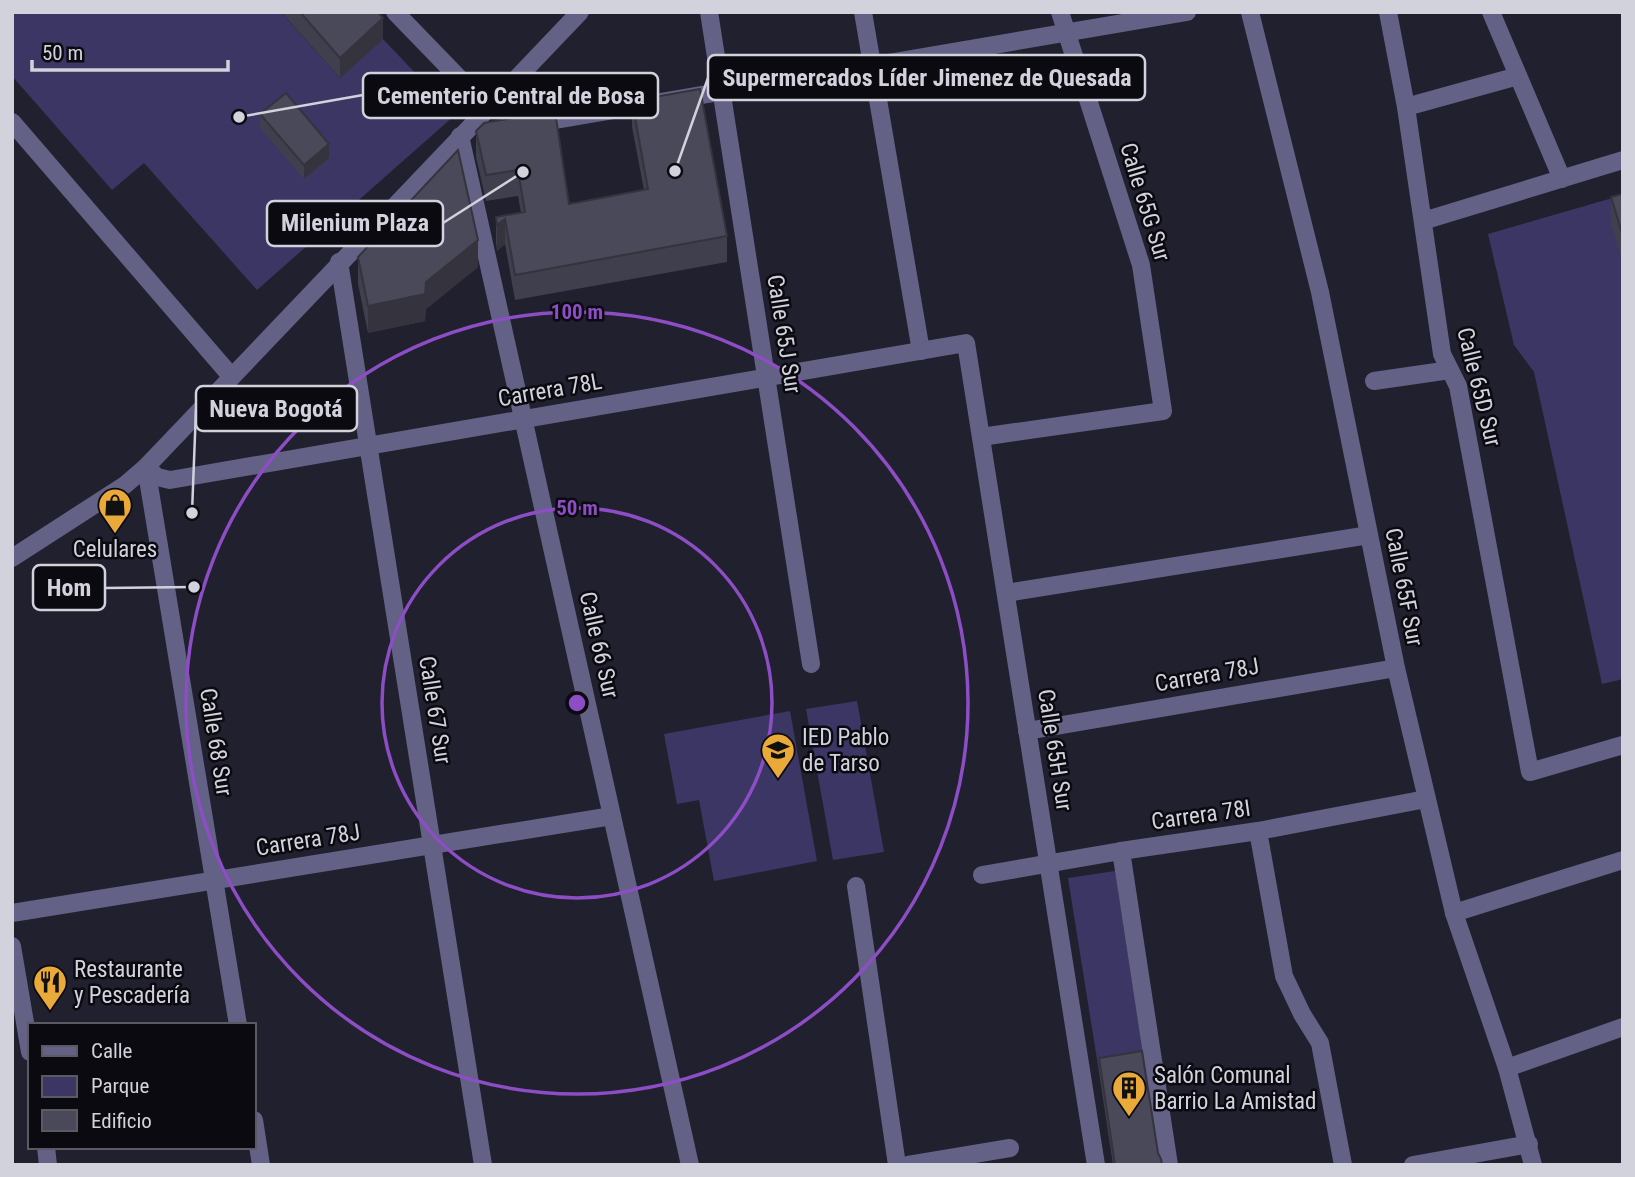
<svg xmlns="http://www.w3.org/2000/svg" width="1635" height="1177" font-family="'Roboto Condensed',sans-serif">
	<rect width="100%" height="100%" fill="#21202e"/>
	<!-- green -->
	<g fill="#3b3664">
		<polygon points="12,12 281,12 340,78 383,39 455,115 257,290 144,163 112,190 12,76"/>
		<polygon points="1623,195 1623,679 1602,684 1534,372 1514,345 1488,234"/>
		<polygon points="857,701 884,852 833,860 806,709"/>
		<polygon points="790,711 817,861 714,881 699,800 677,804 664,734"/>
		<polygon points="1115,871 1145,1065 1099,1072 1068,878"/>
	</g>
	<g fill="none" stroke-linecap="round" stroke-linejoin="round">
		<!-- minor -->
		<g stroke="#636185" stroke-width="18">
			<polyline points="395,12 488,108"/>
			<polyline points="709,12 811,664"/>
			<polyline points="863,12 921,351"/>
			<polyline points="1250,12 1320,292 1396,668 1454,913 1507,1068 1533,1165"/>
			<polyline points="1388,12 1406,107 1442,354 1458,386 1530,772 1623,745"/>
			<polyline points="1491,12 1562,179"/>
			<polyline points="1406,107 1518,76"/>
			<polyline points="12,122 231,376"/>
			<polyline points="532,124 1187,12"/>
			<polyline points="460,136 690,1165"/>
			<polyline points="1423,221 1623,160"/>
			<polyline points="339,262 483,1165"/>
			<polyline points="1374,381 1450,370"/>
			<polyline points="981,437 1163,411 1141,265 1060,12"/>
			<polyline points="146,467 157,477 170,480 966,343 1096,1165"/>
			<polyline points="146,467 238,1025"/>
			<polyline points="12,558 125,485 146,467 580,12"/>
			<polyline points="1006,593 1369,535"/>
			<polyline points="1027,731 1396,668"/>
			<polyline points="1258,831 1284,976 1302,1014 1320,1043 1343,1165"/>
			<polyline points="1121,851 1169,1165"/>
			<polyline points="982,875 1121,851 1258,831 1426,799"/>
			<polyline points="856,886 897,1165"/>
			<polyline points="12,913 612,816"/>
			<polyline points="1454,913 1623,860"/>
			<polyline points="12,946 30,1052"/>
			<polyline points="1507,1068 1623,1027"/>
			<polyline points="254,1120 261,1165"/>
			<polyline points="46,1147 48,1165"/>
			<polyline points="908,1165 1010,1148"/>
			<polyline points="1413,1165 1529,1144"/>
		</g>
	</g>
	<!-- wall -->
	<g fill="#403f4d">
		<polygon points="283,12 378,12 383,39 340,78 283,14"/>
		<polygon points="632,101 727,236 727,262 515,300 505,244 497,251 496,243 496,217 521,213 518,196 486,201 476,157 476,131 569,204 644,190 632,127"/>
		<polygon points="260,114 329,158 304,179 260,128"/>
		<polygon points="1623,194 1623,263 1611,224 1611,197"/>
		<polygon points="358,257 478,267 426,309 425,321 368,333 358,284"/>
		<polygon points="1099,1058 1158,1153 1162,1165 1113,1165 1099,1072"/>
	</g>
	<!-- shaded-wall -->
	<g fill="#34333e">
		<polygon points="383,18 383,39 340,78 340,58"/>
		<polygon points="329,144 329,158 304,179 304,165"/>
		<polygon points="505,219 505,244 497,251 497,225"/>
		<polygon points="478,240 478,267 426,309 425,321 368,333 368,306 426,282"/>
	</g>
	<!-- building -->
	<g fill="#4a4959" stroke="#34333e" stroke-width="2">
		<polygon points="300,12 378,12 383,18 340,58"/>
		<polygon points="700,89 727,236 515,275 505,219 497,225 496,217 525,212 518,170 486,175 476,131 484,123 555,111 569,204 648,189 632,101"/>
		<polygon points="286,93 329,144 304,165 260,114"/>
		<polygon points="458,150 478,240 426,282 425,294 368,306 358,257"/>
		<polygon points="1623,194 1623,236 1611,197"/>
		<polygon points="1142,1051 1158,1153 1161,1159 1162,1165 1115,1165 1099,1058"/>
	</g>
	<!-- distance rings -->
	<g fill="none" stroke="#8c4dc5" stroke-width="3.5">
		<circle cx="577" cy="703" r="195"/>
		<circle cx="577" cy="703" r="391"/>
	</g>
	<!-- icons -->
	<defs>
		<g id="shop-pin" transform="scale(1.75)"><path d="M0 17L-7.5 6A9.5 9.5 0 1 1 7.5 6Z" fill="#eaaa39" stroke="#0b0a10"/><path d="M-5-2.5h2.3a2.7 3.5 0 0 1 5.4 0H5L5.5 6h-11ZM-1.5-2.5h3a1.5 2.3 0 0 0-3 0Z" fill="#111"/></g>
		<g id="school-pin" transform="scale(1.75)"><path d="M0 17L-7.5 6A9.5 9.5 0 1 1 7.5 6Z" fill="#eaaa39" stroke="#0b0a10"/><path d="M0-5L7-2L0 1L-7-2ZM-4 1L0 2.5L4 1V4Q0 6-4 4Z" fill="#111"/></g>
		<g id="restaurant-pin" transform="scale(1.75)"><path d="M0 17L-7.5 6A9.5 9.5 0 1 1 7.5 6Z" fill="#eaaa39" stroke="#0b0a10"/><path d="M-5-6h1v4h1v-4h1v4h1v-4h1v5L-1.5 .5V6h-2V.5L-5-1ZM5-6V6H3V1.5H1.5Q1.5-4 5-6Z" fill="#111"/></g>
		<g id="building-pin" transform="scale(1.75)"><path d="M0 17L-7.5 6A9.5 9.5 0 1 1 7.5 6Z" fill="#eaaa39" stroke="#0b0a10"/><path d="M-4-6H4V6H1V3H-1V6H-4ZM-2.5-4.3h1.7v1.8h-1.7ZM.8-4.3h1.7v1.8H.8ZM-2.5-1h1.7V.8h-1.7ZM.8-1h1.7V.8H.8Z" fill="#111"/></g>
	</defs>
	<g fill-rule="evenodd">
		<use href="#shop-pin" x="115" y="505"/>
		<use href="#school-pin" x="778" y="750"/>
		<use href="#restaurant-pin" x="50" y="982"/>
		<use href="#building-pin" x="1129" y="1088"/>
	</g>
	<g text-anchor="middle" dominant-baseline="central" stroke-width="5" stroke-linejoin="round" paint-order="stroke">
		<!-- street labels -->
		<g font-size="23" fill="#d2d2dc" stroke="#0b0a10">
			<text transform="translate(1145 202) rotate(73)">Calle 65G Sur</text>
			<text transform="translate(784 334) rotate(81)">Calle 65J Sur</text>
			<text transform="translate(1479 387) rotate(76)">Calle 65D Sur</text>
			<text transform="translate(550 390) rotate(-10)">Carrera 78L</text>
			<text transform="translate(1404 587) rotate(79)">Calle 65F Sur</text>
			<text transform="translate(599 645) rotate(77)">Calle 66 Sur</text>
			<text transform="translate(1207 675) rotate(-10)">Carrera 78J</text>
			<text transform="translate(435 710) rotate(81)">Calle 67 Sur</text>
			<text transform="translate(216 742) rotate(81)">Calle 68 Sur</text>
			<text transform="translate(1055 750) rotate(81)">Calle 65H Sur</text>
			<text transform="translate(1201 815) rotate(-8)">Carrera 78I</text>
			<text transform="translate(308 840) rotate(-9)">Carrera 78J</text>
		</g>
		<!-- poi labels -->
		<g font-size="23" fill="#d2d2dc" stroke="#0b0a10" text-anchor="start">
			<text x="115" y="549" text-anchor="middle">Celulares</text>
			<text x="802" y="737">IED Pablo<tspan x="802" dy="26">de Tarso</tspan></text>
			<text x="74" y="969">Restaurante<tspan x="74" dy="26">y Pescadería</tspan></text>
			<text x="1154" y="1075">Salón Comunal<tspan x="1154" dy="26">Barrio La Amistad</tspan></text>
		</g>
	</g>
	<circle cx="577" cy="703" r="10" fill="#8c4dc5" stroke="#0b0a10" stroke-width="3.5"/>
	<g font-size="21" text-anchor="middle" font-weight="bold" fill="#8c4dc5" stroke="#0b0a10" stroke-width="5" stroke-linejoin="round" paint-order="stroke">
		<text x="577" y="319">100 m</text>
		<text x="577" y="515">50 m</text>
	</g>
	<!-- callouts -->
	<path fill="none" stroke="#d2d2dc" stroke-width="2.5" d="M675 171L708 78M239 117L363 95M523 172L443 223M192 513L196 409M194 587L105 588"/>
	<g fill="#d2d2dc" stroke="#0b0a10" stroke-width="2.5">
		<circle cx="675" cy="171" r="7"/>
		<circle cx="239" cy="117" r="7"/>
		<circle cx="523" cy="172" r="7"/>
		<circle cx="192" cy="513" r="7"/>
		<circle cx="194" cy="587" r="7"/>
	</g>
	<g fill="#0b0a10" stroke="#d2d2dc" stroke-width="2.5">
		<rect x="708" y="55" width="437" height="45" rx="7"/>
		<rect x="363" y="73" width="295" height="45" rx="7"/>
		<rect x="267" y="201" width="176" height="45" rx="7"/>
		<rect x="196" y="386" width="161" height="45" rx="7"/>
		<rect x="33" y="565" width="72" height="45" rx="7"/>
	</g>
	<g font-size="24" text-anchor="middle" font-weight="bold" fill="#d2d2dc">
		<text x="927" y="86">Supermercados Líder Jimenez de Quesada</text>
		<text x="511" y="104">Cementerio Central de Bosa</text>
		<text x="355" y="231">Milenium Plaza</text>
		<text x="276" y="417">Nueva Bogotá</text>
		<text x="69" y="596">Hom</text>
	</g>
	<!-- border -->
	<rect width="1635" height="1177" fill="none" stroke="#d2d2dc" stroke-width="28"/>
	<!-- legend -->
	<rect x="28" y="1023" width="228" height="126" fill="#0b0a10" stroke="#5b5a62" stroke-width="2"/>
	<rect x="42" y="1046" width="35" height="10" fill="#636185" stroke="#5b5a62" stroke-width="2"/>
	<text x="91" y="1058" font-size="21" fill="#d2d2dc">Calle</text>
	<rect x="42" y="1076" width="35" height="21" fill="#3b3664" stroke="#5b5a62" stroke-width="2"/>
	<text x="91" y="1093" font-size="21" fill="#d2d2dc">Parque</text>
	<rect x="42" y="1110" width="35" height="21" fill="#4a4959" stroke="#5b5a62" stroke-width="2"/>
	<text x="91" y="1128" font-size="21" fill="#d2d2dc">Edificio</text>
	<!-- scale -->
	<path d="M32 60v10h196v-10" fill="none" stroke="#d2d2dc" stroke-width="3.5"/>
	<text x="42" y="60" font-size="21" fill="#d2d2dc" stroke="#0b0a10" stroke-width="5" paint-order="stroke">50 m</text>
</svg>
